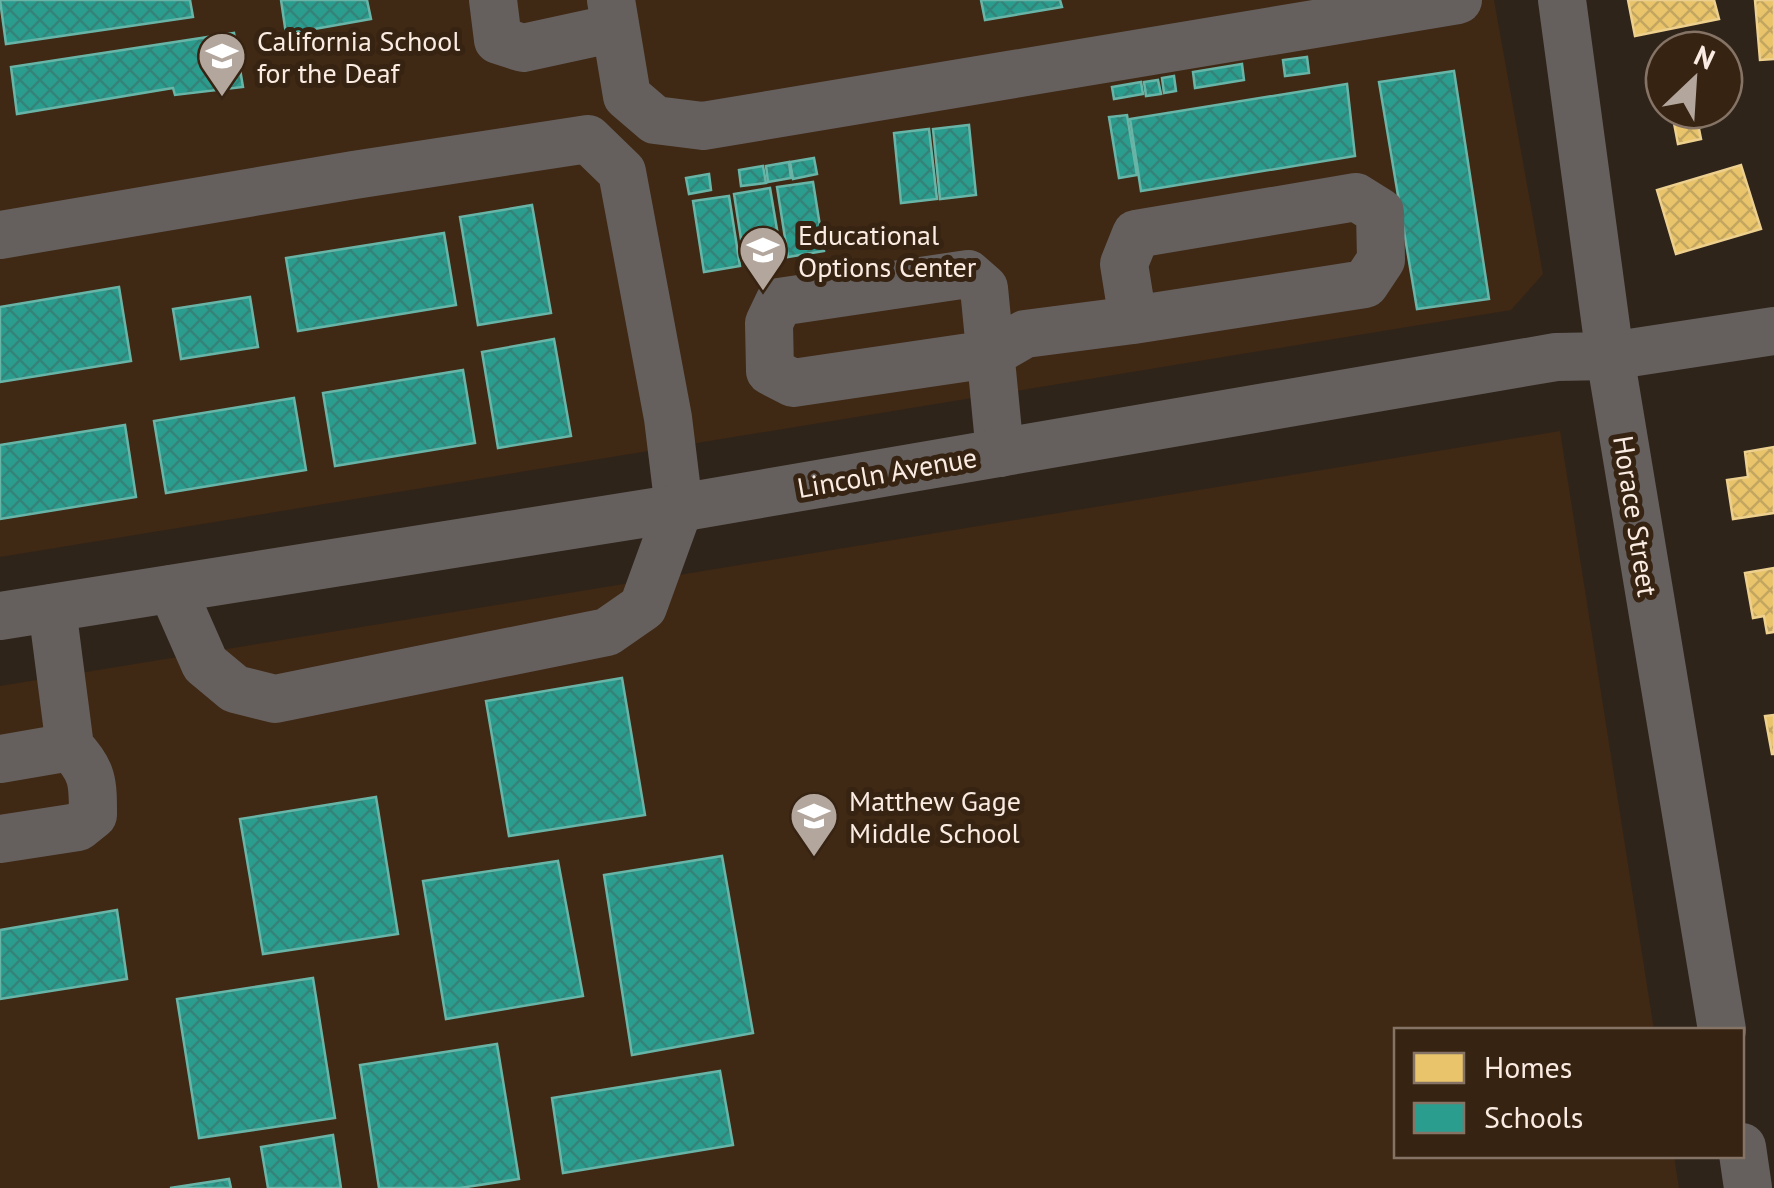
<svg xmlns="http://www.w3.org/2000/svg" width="1774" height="1188" font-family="'PT Sans',sans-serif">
	<defs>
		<pattern id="homes-cross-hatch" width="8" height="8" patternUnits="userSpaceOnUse" patternTransform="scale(2.5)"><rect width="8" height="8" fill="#e9c46a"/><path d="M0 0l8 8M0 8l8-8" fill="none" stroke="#c2a560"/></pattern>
		<pattern id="schools-cross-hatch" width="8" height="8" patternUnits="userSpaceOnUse" patternTransform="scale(2.5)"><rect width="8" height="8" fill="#2a9d8f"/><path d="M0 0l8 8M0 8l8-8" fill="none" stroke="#348378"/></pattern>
	</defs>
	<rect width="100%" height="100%" fill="#2f241a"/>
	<!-- built -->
	<g fill="#3f2814">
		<polygon points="0,0 1494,0 1543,274 1511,310 0,557"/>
		<polygon points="1560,431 1654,1030 1396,1030 1396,1156 1674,1156 1679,1188 0,1188 0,686"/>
	</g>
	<!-- homes -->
	<g fill="url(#homes-cross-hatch)" stroke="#eed08e" stroke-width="2.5">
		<polygon points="1628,0 1714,0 1719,19 1635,36"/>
		<polygon points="1755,0 1774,0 1774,59 1760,60"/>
		<polygon points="1697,119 1701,139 1678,144 1674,123"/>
		<polygon points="1741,165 1761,229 1676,254 1657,190"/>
		<polygon points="1774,447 1774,513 1733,519 1727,480 1748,477 1745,452"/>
		<polygon points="1774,568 1774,632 1767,633 1764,616 1753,618 1745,573"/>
		<polygon points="1774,715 1774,754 1772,754 1765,716"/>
	</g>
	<!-- schools -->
	<g fill="url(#schools-cross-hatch)" stroke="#68b5a8" stroke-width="2.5">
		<polygon points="0,0 190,0 193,17 6,44"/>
		<polygon points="281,0 367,0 371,19 286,34"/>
		<polygon points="981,0 1060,0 1062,7 985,20"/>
		<polygon points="234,33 243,87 175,95 173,88 17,114 11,67"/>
		<polygon points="1307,57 1309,73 1285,76 1283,60"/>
		<polygon points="1242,64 1244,80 1195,88 1193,72"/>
		<polygon points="1454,71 1489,299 1417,309 1379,82"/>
		<polygon points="1174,76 1176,91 1164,93 1162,78"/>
		<polygon points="1158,80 1161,94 1146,96 1144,82"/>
		<polygon points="1141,82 1143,94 1114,99 1112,87"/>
		<polygon points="1347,84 1355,156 1141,191 1130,119"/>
		<polygon points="1127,115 1137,175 1119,178 1109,117"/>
		<polygon points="969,125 976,195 940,199 933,129"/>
		<polygon points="929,129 937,199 901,203 894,133"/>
		<polygon points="814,158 817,174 793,179 790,162"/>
		<polygon points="789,162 791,178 768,182 766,166"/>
		<polygon points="763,166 766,183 741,186 739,170"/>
		<polygon points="709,174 711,190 689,194 686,178"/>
		<polygon points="813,182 824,251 788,257 777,187"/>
		<polygon points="770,188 782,259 745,265 734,194"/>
		<polygon points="729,196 740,266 704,272 693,201"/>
		<polygon points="532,205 551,313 478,325 460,217"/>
		<polygon points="444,233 456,305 298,331 286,258"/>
		<polygon points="119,287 131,361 0,382 0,307"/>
		<polygon points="250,297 258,347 181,359 173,309"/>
		<polygon points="554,339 571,436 498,448 482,352"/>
		<polygon points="463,370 475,443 335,466 323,393"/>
		<polygon points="294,398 306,470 166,493 154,421"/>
		<polygon points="125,425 136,497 0,519 0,445"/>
		<polygon points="622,678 645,815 509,836 486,701"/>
		<polygon points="376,797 398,934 263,954 240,819"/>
		<polygon points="722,856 753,1033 632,1055 604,875"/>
		<polygon points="558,861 583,996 446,1019 423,881"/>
		<polygon points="117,910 127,979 0,999 0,930"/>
		<polygon points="313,978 335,1118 199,1138 177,999"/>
		<polygon points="497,1044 519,1179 460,1188 379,1188 360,1065"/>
		<polygon points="720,1071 733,1145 563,1173 552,1098"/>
		<polygon points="333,1135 341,1188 268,1188 261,1147"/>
		<polygon points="229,1179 231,1188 170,1188"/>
	</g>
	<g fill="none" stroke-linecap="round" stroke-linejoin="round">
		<!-- minor -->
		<g stroke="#65605e" stroke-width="48">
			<polyline points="493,0 498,40 523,48 615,28"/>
			<polyline points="611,0 627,96 655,120 703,126 1458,0"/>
			<polyline points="1562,0 1610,356 1722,1030"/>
			<polyline points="0,235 354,175 588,139 622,172 668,418 679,508 643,607 607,632 275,699 235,689 205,664 172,589"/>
			<polyline points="1000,453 984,288 968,274 779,302 769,323 770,371 793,383 990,354 1025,334 1133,320 1365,284 1381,260 1380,212 1356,197 1136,234 1124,264 1133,320"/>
			<polyline points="0,616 679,508 1556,357 1610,356 1774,331"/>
			<polyline points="0,759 70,747"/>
			<path d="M0 839 78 827 93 815C93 782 93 771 70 747L52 608"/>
			<polyline points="1742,1147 1748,1188"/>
		</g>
	</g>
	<!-- icons -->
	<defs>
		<g id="school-pin" transform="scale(2.5)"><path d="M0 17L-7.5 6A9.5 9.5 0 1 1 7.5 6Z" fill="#b3a69c" stroke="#372312"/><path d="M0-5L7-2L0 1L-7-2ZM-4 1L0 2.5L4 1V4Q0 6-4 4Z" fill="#fff"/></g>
	</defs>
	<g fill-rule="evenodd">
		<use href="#school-pin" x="222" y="56"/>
		<use href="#school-pin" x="763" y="250"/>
		<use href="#school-pin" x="814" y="816"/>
	</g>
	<g text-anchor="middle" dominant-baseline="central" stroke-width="10" stroke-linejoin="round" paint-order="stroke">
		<!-- poi labels -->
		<g font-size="28" fill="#faece2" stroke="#372312" text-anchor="start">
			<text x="257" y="40">California School<tspan x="257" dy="32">for the Deaf</tspan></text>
			<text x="798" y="234">Educational<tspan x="798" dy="32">Options Center</tspan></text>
			<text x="849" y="800">Matthew Gage<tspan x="849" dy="32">Middle School</tspan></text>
		</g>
		<!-- street labels -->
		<g font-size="28" fill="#faece2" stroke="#372312">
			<text transform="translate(887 472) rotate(-10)">Lincoln Avenue</text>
			<text transform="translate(1636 516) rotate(81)">Horace Street</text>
		</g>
	</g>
	<!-- legend -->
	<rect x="1394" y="1028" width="350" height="130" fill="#372312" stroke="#857365" stroke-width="2.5"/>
	<rect x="1414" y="1053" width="50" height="30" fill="#e9c46a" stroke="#857365" stroke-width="2.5"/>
	<text x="1484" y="1078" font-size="30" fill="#faece2">Homes</text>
	<rect x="1414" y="1103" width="50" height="30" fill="#2a9d8f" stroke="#857365" stroke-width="2.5"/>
	<text x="1484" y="1128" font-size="30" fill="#faece2">Schools</text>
	<!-- north arrow -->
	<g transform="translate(1694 80) rotate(25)"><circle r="48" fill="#372312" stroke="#857365" stroke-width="2.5"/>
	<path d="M0-8L18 38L0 25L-18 38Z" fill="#b3a69c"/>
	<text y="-15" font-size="28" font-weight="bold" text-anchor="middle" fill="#faece2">N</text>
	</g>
</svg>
